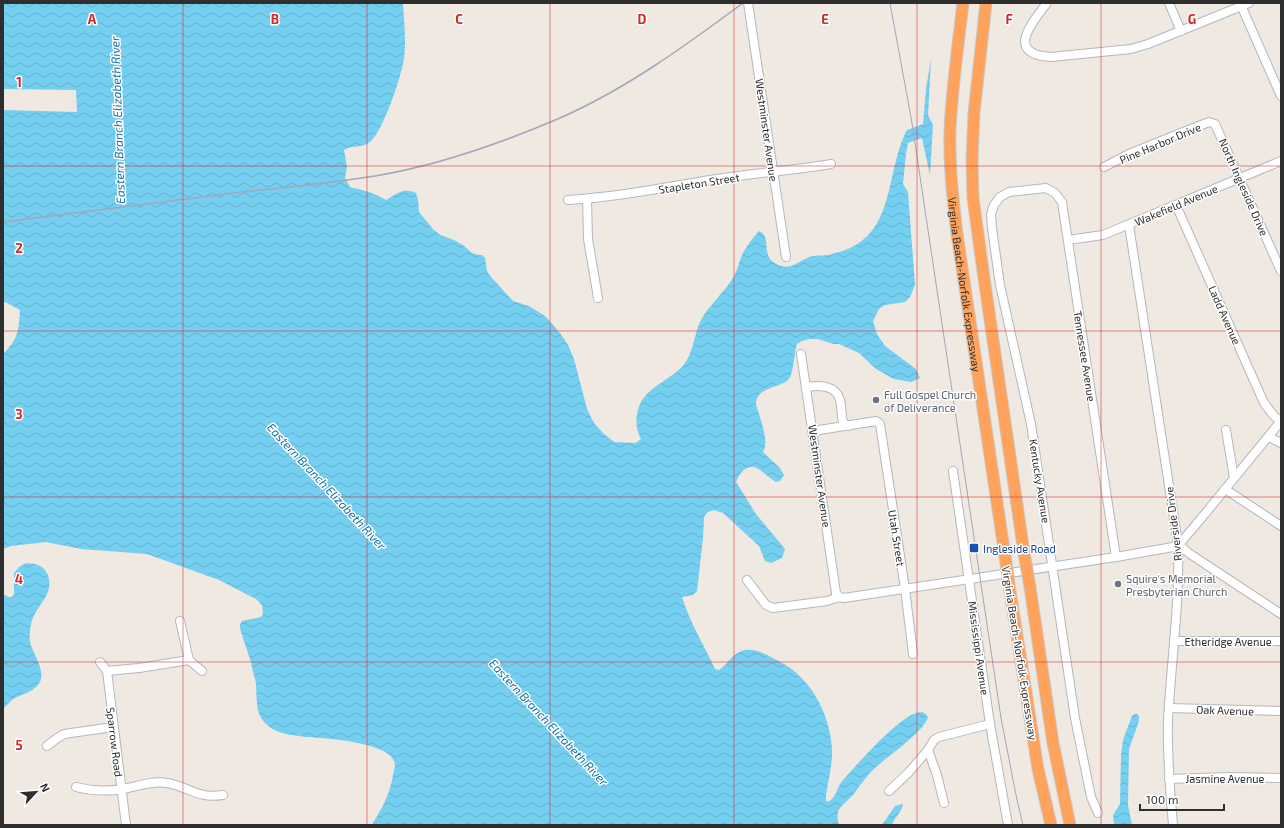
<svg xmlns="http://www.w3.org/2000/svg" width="1284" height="828" font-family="'Exo 2',sans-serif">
	<defs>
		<pattern id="water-waves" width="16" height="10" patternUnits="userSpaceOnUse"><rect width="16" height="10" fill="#75cff0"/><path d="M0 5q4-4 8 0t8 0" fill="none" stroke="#66b2ce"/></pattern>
	</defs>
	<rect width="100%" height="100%" fill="#efe9e1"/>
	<!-- water -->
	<g fill="url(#water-waves)">
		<path d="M3 3H403C404 23 407 45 403 64 399 82 383 131 370 142 362 149 352 144 344 150L347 167 345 178 350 187C363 190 374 193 386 200 396 194 404 187 416 193L418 200 419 212 433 229 440 235 454 240 463 245 472 253 479 255H482L485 258 487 271 491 277 513 301 529 306 545 316 560 333 568 345 574 359 587 409 594 423 603 433 614 442 636 443 641 439C635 428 635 416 640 404 648 386 675 378 685 363 694 350 694 334 701 320 708 306 726 291 734 276 738 269 739 261 743 253 747 245 753 238 759 231 774 237 757 258 781 266 794 270 802 257 814 256 820 255 827 256 832 254 898 240 883 176 907 130L923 124 926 89 931 59 928 115 933 125 930 175 922 138 908 143 906 154 903 184 908 192 915 285 910 297 905 302 885 305 879 309 873 321 877 334 885 346 916 369 920 378 911 382 894 379 876 369 859 353 839 344H833L818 339H809L802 341 797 344C794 353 794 376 787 381 777 388 756 388 756 404 759 416 770 441 763 452L780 468 784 475 780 481 776 482C769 478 761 469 754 467 745 465 738 476 736 482L756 514 785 549 782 558 771 563 765 561 759 546 723 513 714 510 708 512 705 515 704 519 703 538 697 591 693 595 682 597C690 623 704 645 715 669L719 670C728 664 733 652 745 650 757 648 768 656 779 661 811 678 829 712 832 748 833 763 828 781 826 796V800L828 802C837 797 836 788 843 780 851 772 919 690 928 718 921 734 888 756 875 768 866 776 860 786 853 795 843 806 834 808 839 825H372C383 806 389 797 393 775 394 770 396 766 394 761 387 742 324 738 306 737 293 735 275 734 266 724 255 714 257 698 256 684 255 678 253 673 252 667 251 659 239 630 240 626 240 624 241 623 242 621L261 617 263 614 262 605 256 599 219 580 147 554 81 549 46 542 11 546 3 549V354C18 340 19 329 20 310L3 301V110L77 112 76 90 3 89Z"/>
		<path d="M26 563C30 564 35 563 38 565 49 569 52 584 47 594 40 608 31 614 30 632 30 635 29 638 30 641 32 653 46 670 40 682 34 693 20 694 12 700 9 703 6 706 3 709V594L9 597H12L14 594V573L19 567Z"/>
		<polygon points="1134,714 1137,714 1139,716 1139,721 1129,749 1128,805 1132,825 1114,825 1113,815 1120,804 1121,755 1123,740 1132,716"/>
		<path d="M902 804 903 805C901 813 894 818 892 825H882L895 806Z"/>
	</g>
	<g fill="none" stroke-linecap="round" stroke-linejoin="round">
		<!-- minor casing -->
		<g stroke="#b4b7c1" stroke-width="10">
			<g id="minor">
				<polyline points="748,3 786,257"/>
				<path d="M1047 3C1031 24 1005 54 1051 57L1131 49 1148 44 1249 3"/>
				<polyline points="1169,3 1181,31"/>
				<polyline points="1240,3 1281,96"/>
				<polyline points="1104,167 1129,154 1181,133 1209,122 1215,124 1281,271"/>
				<polyline points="587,199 588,239 598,298"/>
				<path d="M568 200C616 197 662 188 710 180 750 173 791 171 831 164"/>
				<polyline points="1176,205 1264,403 1274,416 1281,421"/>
				<path d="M1129 225 1178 544C1180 603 1171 662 1168 721 1167 756 1170 791 1173 825"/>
				<polyline points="1068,240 1103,235 1281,161"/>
				<polyline points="801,354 836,593 839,597"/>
				<path d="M807 387C819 385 836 385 840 400 842 407 841 415 843 422L848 426"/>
				<polyline points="1226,430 1234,478"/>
				<polyline points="813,431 876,421 880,424 905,589 913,654"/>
				<polyline points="1269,437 1281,443"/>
				<polyline points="953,471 990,724 1008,825"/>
				<polyline points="1225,489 1281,526"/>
				<polyline points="1178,544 1190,554 1281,614"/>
				<polyline points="747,580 766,605 773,608 827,601 839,597 844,598 1116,557 1173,547 1182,541 1199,521 1281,421"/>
				<polyline points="180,621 189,660 202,671"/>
				<polyline points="1174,641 1281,641"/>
				<polyline points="100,662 107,671 126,825"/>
				<polyline points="107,671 139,668 189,660"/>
				<polyline points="1169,708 1281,711"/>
				<polyline points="47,746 56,739 64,734 113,727"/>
				<polyline points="928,750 937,775 944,803"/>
				<polyline points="1169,779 1227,777 1281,778"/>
				<path d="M76 787C92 791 105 792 122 789 136 787 152 780 167 783 190 787 197 799 223 795"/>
				<polyline points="889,791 909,772 928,750 934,740 939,737 990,724"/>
				<polyline points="1098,813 1091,797 1075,718 1031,424 1000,285 992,228 991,214 994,205 1000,197 1009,192 1046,188 1055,193 1062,202 1116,557"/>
			</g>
		</g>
		<!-- highway casing -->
		<g stroke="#c9c9c9" stroke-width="13">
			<g id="highway">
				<path id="s1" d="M963 3C958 46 952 88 950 130 949 165 953 200 957 234L1005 556"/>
				<polyline points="986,3 974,113 972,160 973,198 983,271 1024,553"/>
				<polyline points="1030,587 1053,743 1070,825"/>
				<polyline points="1010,591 1038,769 1051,825"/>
			</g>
		</g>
		<!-- minor -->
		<use href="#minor" stroke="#fff" stroke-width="8"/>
		<!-- highway -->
		<use href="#highway" stroke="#ffa35c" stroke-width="11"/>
		<!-- tram -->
		<polyline stroke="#a3a6b8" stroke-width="1" points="890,3 912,123 1001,718 1017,800 1023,825"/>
		<!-- rail -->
		<path stroke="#a3a6b8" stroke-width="1.5" d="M3 222C77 213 152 203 226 194 276 188 326 184 375 176 435 166 504 142 560 118 626 89 685 46 743 3"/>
		<!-- highway-bridge casing -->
		<g stroke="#c9c9c9" stroke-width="13" stroke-linecap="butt">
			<g id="highway-bridge">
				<polyline points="1024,553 1030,587"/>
				<polyline points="1005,556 1010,591"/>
			</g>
		</g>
		<!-- highway-bridge -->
		<use href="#highway-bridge" stroke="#ffa35c" stroke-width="11"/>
	</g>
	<!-- grid -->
	<path fill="none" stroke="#d62828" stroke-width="1" stroke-opacity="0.55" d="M183 3V825M367 3V825M550 3V825M734 3V825M917 3V825M1101 3V825M3 166H1281M3 331H1281M3 497H1281M3 662H1281"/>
	<!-- markers -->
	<g fill="#6b7280" stroke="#fff" stroke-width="1.5">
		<circle cx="876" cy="400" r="4"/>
		<circle cx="1118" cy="584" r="4"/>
	</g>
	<rect fill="#1a4fb4" stroke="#fff" stroke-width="1.5" x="969" y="543" width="10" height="10" rx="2"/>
	<g text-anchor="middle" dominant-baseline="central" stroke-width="3" stroke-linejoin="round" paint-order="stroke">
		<!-- street labels -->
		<g font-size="11" fill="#2e2e2e" stroke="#fff">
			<text transform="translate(767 130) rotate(82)">Westminster Avenue</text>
			<text transform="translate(1160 143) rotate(-23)">Pine Harbor Drive</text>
			<text transform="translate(699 183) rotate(-9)">Stapleton Street</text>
			<text transform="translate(1244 187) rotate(66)">North Ingleside Drive</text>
			<text transform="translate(1176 205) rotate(-23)">Wakefield Avenue</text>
			<text stroke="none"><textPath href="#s1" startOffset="283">Virginia Beach-Norfolk Expressway</textPath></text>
			<text transform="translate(1225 315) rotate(66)">Ladd Avenue</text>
			<text transform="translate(1085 356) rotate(81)">Tennessee Avenue</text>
			<text transform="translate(820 476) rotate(82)">Westminster Avenue</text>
			<text transform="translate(1040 481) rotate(81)">Kentucky Avenue</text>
			<text transform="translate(1173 524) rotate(-97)">Riverside Drive</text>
			<text transform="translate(897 538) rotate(81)">Utah Street</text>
			<text x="1228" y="641">Etheridge Avenue</text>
			<text transform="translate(979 648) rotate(82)">Mississippi Avenue</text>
			<text transform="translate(1020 653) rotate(81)">Virginia Beach-Norfolk Expressway</text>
			<text transform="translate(1225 710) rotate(2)">Oak Avenue</text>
			<text transform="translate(115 742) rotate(83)">Sparrow Road</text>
			<text x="1225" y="778">Jasmine Avenue</text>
		</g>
		<!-- worship labels -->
		<g font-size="11" fill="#5b616d" stroke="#fff" text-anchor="start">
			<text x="884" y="394">Full Gospel Church<tspan x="884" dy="13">of Deliverance</tspan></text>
			<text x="1126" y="578">Squire's Memorial<tspan x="1126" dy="13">Presbyterian Church</tspan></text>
		</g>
		<!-- transit labels -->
		<g font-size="11" fill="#164399" stroke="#fff" text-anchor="start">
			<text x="983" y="548">Ingleside Road</text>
		</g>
		<!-- water labels -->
		<g font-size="12" font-style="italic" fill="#0d6fa3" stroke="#fff">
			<text transform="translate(117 120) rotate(-92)">Eastern Branch Elizabeth River</text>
			<text transform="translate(327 486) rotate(47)">Eastern Branch Elizabeth River</text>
			<text transform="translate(549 722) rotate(47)">Eastern Branch Elizabeth River</text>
		</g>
	</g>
	<g font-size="13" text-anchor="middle" font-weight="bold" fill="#d62828" stroke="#fff" stroke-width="3" stroke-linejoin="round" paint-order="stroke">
		<text x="92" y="24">A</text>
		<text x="275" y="24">B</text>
		<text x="459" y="24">C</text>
		<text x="642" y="24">D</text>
		<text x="825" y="24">E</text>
		<text x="1009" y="24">F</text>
		<text x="1192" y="24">G</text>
		<text x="19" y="87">1</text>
		<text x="19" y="253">2</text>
		<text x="19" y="419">3</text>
		<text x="19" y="584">4</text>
		<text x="19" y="750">5</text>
	</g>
	<!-- border -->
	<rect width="1284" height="828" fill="none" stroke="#2e2e2e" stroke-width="8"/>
	<!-- north arrow -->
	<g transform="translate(36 792) rotate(64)" stroke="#ffffff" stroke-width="3" paint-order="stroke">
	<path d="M0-3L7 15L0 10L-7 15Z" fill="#2e2e2e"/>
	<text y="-6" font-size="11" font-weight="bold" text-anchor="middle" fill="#2e2e2e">N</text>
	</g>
	<!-- scale -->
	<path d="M1140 804v6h84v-6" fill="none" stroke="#2e2e2e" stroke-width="2"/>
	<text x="1146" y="804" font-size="12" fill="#2e2e2e" stroke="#ffffff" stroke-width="3" paint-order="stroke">100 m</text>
</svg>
